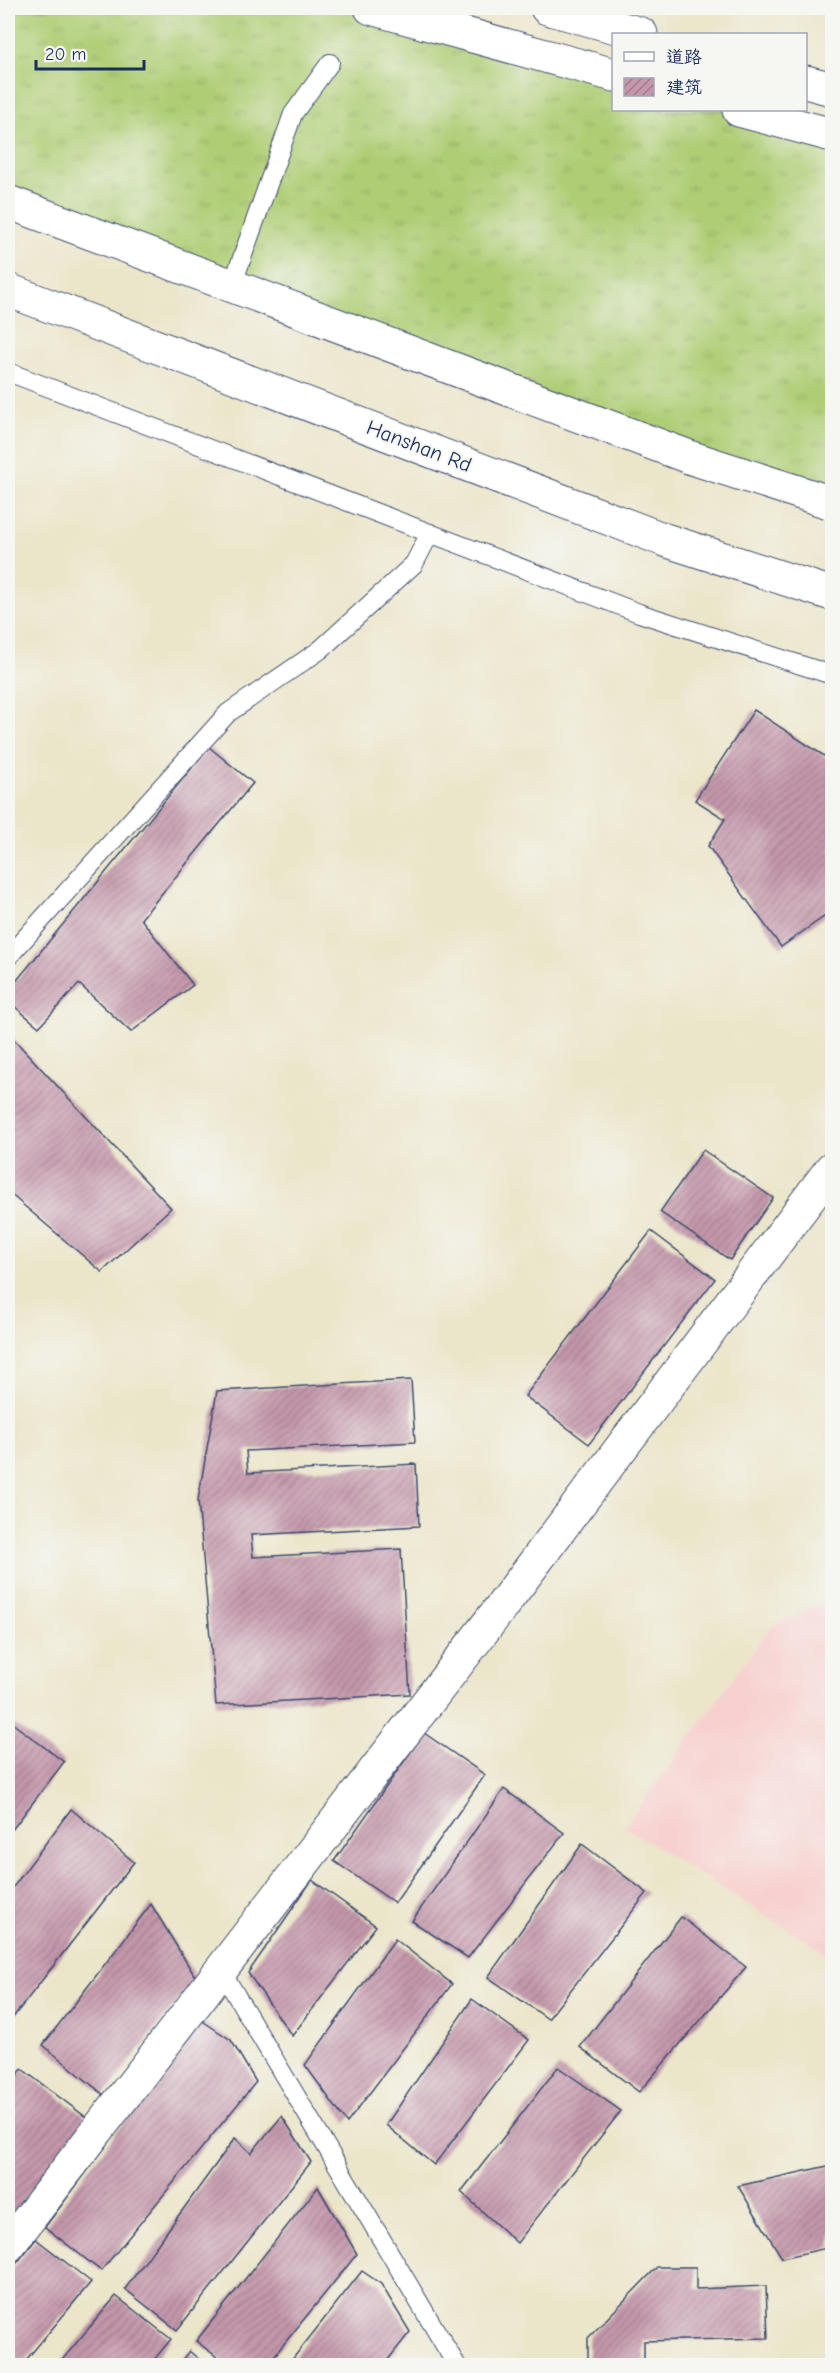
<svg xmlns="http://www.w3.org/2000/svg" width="840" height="2373" font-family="'Comic Neue','LXGW WenKai TC',sans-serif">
	<defs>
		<pattern id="grass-tufts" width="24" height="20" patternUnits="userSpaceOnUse" patternTransform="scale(1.5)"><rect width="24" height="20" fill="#afcd74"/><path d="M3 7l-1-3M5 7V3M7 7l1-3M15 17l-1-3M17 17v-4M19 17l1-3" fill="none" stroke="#96b067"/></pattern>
		<pattern id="building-hatch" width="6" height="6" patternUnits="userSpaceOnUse" patternTransform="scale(1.5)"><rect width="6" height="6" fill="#c597ab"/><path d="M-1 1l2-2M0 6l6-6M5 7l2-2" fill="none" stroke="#9f7c8e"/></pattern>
	</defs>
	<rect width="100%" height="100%" fill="#f6f6f2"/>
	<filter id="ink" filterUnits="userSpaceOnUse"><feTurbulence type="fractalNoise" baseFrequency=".0167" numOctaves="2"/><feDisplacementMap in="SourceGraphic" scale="12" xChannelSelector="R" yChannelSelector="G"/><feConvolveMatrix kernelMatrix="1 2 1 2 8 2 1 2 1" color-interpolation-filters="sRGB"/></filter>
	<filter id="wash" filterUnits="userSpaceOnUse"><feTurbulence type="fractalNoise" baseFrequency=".008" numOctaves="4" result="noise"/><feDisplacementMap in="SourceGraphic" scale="24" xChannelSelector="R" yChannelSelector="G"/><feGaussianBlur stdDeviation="1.35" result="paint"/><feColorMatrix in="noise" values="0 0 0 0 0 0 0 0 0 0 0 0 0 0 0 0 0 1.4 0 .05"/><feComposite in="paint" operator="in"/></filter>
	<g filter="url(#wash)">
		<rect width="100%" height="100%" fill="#ebe5c9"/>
		<!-- built -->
		<polygon fill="#f7d0cf" points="832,1599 832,1957 625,1827 771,1626"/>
		<!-- grass -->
		<polygon fill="url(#grass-tufts)" stroke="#657e69" stroke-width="1.5" points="8,8 371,8 613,75 614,110 739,110 832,135 832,503 8,202"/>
		<g id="blocks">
			<!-- building -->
			<g fill="url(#building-hatch)">
				<polygon points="754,710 832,761 832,917 828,914 781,947 708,846 725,819 695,800"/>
				<polygon points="209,747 253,783 141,919 193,985 131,1032 79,984 39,1027 8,1001 8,991"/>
				<polygon points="8,1033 171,1208 102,1272 8,1192"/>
				<polygon points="703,1150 773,1198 730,1260 660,1212"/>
				<polygon points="651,1231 715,1279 589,1444 525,1396"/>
				<polygon points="411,1380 415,1442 246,1451 248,1473 416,1464 419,1526 251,1535 253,1557 401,1549 410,1694 216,1705 198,1500 217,1391"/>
				<polygon points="8,1720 64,1762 8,1835"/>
				<polygon points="424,1733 485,1775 395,1903 334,1861"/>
				<polygon points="504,1789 564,1833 468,1958 412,1921"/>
				<polygon points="71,1809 134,1862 11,2020 8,2017 8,1894"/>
				<polygon points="582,1844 647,1893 548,2019 488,1977"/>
				<polygon points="312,1880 376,1926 292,2036 248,1973"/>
				<polygon points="151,1904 196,1978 104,2095 43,2045"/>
				<polygon points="681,1917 746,1967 639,2092 580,2047"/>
				<polygon points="395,1939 452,1984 347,2123 305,2065"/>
				<polygon points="472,1999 529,2040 434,2165 386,2125"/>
				<polygon points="201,2020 231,2040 256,2082 101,2271 45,2227"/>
				<polygon points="558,2067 621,2111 517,2243 461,2192"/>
				<polygon points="22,2069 87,2118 8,2220 8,2087"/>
				<polygon points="282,2116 311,2162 177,2330 125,2289 235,2138 251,2153"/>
				<polygon points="832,2165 832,2247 782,2258 738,2186"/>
				<polygon points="318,2187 357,2254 266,2366 229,2366 196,2341"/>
				<polygon points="36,2239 91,2282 21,2366 8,2366 8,2274"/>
				<polygon points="657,2267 696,2267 696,2289 766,2286 768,2338 644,2341 644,2366 588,2366 588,2338"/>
				<polygon points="362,2271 381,2284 410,2332 383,2366 287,2366"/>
				<polygon points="116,2296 171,2339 149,2366 57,2366"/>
				<polygon points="189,2351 207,2366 177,2366"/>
			</g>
		</g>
	</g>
	<g filter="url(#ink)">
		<use href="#blocks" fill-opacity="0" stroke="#3a4a6e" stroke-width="1.5"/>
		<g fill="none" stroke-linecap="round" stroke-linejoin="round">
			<!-- service casing -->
			<g stroke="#3a4a6e" stroke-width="20">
				<g id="service">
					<polyline points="232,286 293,114 330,63"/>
					<polyline points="8,372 639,613 832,675"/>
					<polyline points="8,957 228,713 320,650 414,564 430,533"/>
					<polyline points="221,1970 457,2366"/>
				</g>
			</g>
			<!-- minor casing -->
			<g stroke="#3a4a6e" stroke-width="35">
				<polyline id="minor" points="8,2246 505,1602 832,1168"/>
			</g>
			<!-- primary casing -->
			<g stroke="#3a4a6e" stroke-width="35">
				<g id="primary">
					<polyline points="8,202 692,458 832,503"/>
					<polyline points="8,290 665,540 832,594"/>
				</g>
			</g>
			<!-- motorway casing -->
			<g stroke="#3a4a6e" stroke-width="35">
				<g id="motorway">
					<polyline points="371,8 614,75"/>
					<polyline points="547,8 641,34"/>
					<polyline points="806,82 832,89"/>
					<polyline points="739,110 832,135"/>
				</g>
			</g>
			<!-- service -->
			<use href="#service" stroke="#fff" stroke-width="18"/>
			<!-- minor -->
			<use href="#minor" stroke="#fff" stroke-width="33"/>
			<!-- primary -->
			<use href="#primary" stroke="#fff" stroke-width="33"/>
			<!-- motorway -->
			<use href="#motorway" stroke="#fff" stroke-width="33"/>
		</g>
	</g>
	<g text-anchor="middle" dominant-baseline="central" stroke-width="4.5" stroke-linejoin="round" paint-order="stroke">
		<!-- street labels -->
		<g font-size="21" fill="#1b2f5e" stroke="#f6f6f2">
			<text transform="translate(419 446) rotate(21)">Hanshan Rd</text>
		</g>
	</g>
	<!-- margin -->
	<rect width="840" height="2373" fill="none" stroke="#f6f6f2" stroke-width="30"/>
	<!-- legend -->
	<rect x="612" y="33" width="195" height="78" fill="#f6f6f2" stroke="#9ea6b7" stroke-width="1.5"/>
	<rect x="624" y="52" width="30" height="9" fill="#ffffff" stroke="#9ea6b7" stroke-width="1.5"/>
	<text x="666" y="63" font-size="18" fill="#1b2f5e">道路</text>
	<rect x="624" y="78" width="30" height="18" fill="url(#building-hatch)" stroke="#9ea6b7" stroke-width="1.5"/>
	<text x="666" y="93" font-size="18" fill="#1b2f5e">建筑</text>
	<!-- scale -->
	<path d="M36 60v9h108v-9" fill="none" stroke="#1b2f5e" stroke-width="3"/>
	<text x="45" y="60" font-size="18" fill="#1b2f5e" stroke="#f6f6f2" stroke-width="4.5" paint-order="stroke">20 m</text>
</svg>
